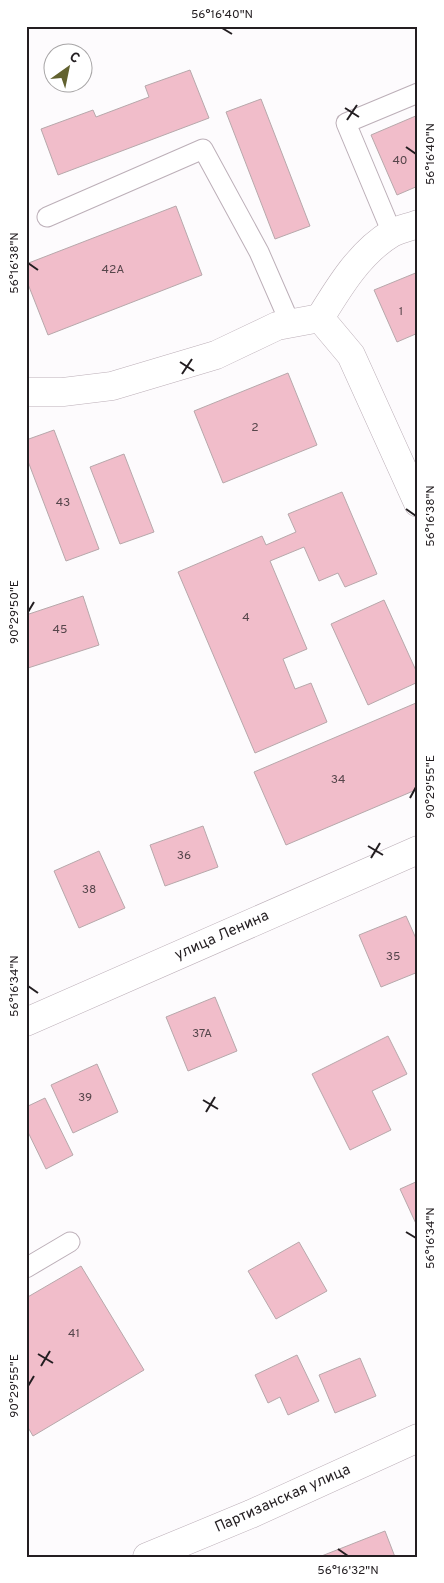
<svg xmlns="http://www.w3.org/2000/svg" width="444" height="1583" font-family="Overpass,sans-serif">
	<rect width="100%" height="100%" fill="#fdfbfd"/>
	<!-- building -->
	<g fill="#f1bdca" stroke="#b7a8ab">
		<polygon points="190,70 209,118 58,175 41,129 93,110 96,117 149,97 145,86"/>
		<polygon points="261,99 310,226 275,239 226,112"/>
		<polygon points="418,115 418,186 397,195 371,135"/>
		<polygon points="176,206 202,275 48,335 26,279 26,264"/>
		<polygon points="418,272 418,333 397,342 374,290"/>
		<polygon points="288,373 317,445 223,483 194,411"/>
		<polygon points="54,430 99,549 66,561 26,456 26,440"/>
		<polygon points="124,454 154,532 120,544 90,467"/>
		<polygon points="342,492 377,574 345,587 338,573 319,581 304,547 270,561 307,649 283,659 295,689 311,683 327,722 255,753 178,572 262,536 266,545 296,532 288,514"/>
		<polygon points="83,596 99,645 28,668 26,663 26,615"/>
		<polygon points="384,600 418,675 418,682 368,705 331,624"/>
		<polygon points="416,703 418,706 418,789 286,845 254,772"/>
		<polygon points="203,826 218,867 165,886 150,845"/>
		<polygon points="99,851 125,908 79,928 54,871"/>
		<polygon points="406,916 418,943 418,972 381,987 359,935"/>
		<polygon points="215,997 237,1051 188,1071 166,1017"/>
		<polygon points="388,1036 407,1074 372,1091 391,1130 350,1150 312,1074"/>
		<polygon points="97,1064 118,1112 73,1133 51,1085"/>
		<polygon points="45,1098 73,1155 46,1169 26,1128 26,1107"/>
		<polygon points="418,1181 418,1228 400,1189"/>
		<polygon points="299,1242 327,1291 276,1319 248,1271"/>
		<polygon points="81,1266 144,1370 33,1436 26,1424 26,1298"/>
		<polygon points="297,1355 319,1401 288,1415 280,1397 268,1403 255,1375"/>
		<polygon points="360,1358 376,1396 335,1413 319,1375"/>
		<polygon points="385,1531 395,1557 319,1557"/>
	</g>
	<g fill="none" stroke-linecap="round" stroke-linejoin="round">
		<!-- service casing -->
		<g stroke="#bcafb8" stroke-width="21">
			<g id="service">
				<polyline points="47,217 203,149 259,252 290,323"/>
				<polyline points="392,233 346,123 418,93"/>
				<polyline points="26,1268 70,1242"/>
			</g>
		</g>
		<!-- minor casing -->
		<g stroke="#bcafb8" stroke-width="29">
			<g id="minor">
				<path d="M320 318C339 287 360 252 392 233 400 229 410 227 418 224"/>
				<polyline points="147,1557 251,1514 418,1438"/>
			</g>
		</g>
		<!-- tertiary casing -->
		<g stroke="#bcafb8" stroke-width="29">
			<polyline id="tertiary" points="26,392 63,392 112,386 216,355 277,326 320,318 351,355 418,503"/>
		</g>
		<!-- secondary casing -->
		<g stroke="#bcafb8" stroke-width="29">
			<polyline id="secondary" points="26,1022 418,850"/>
		</g>
		<!-- service -->
		<use href="#service" stroke="#fff" stroke-width="19"/>
		<!-- minor -->
		<use href="#minor" stroke="#fff" stroke-width="28"/>
		<!-- tertiary -->
		<use href="#tertiary" stroke="#fff" stroke-width="28"/>
		<!-- secondary -->
		<use href="#secondary" stroke="#fff" stroke-width="28"/>
	</g>
	<!-- ticks -->
	<path fill="none" stroke="#231e21" stroke-width="2" d="M222 28 232 34M345 108 359 117M347 120 357 105M406 147 416 154M28 263 38 270M180 362 194 371M182 374 192 359M406 509 416 516M28 612 34 602M410 798 416 787M368 846 383 855M371 858 380 843M28 986 38 993M203 1100 218 1109M206 1112 215 1097M406 1232 416 1238M38 1354 53 1363M41 1366 50 1351M28 1386 34 1376M338 1549 348 1556"/>
	<g text-anchor="middle" dominant-baseline="central" stroke-width="5" stroke-linejoin="round" paint-order="stroke">
		<!-- number labels -->
		<g font-size="12" fill="#56464b">
			<text x="400" y="161">40</text>
			<text x="113" y="270">42А</text>
			<text x="401" y="312">1</text>
			<text x="255" y="428">2</text>
			<text x="63" y="503">43</text>
			<text x="246" y="618">4</text>
			<text x="60" y="630">45</text>
			<text x="338" y="780">34</text>
			<text x="184" y="856">36</text>
			<text x="89" y="890">38</text>
			<text x="393" y="957">35</text>
			<text x="202" y="1034">37А</text>
			<text x="85" y="1098">39</text>
			<text x="74" y="1334">41</text>
		</g>
		<!-- street labels -->
		<g font-size="15" fill="#231e21" stroke="#fff">
			<text transform="translate(222 936) rotate(-24)">улица Ленина</text>
			<text transform="translate(283 1499) rotate(-24)">Партизанская улица</text>
		</g>
	</g>
	<!-- border -->
	<rect width="444" height="1583" fill="none" stroke="#ffffff" stroke-width="55"/>
	<!-- north arrow -->
	<g transform="translate(68 68) rotate(33)"><circle r="24" fill="#ffffff" stroke="#a7a5a6"/>
	<path d="M0-4L9 19L0 12L-9 19Z" fill="#62622f"/>
	<text y="-8" font-size="14" font-weight="bold" text-anchor="middle" fill="#231e21">С</text>
	</g>
	<rect x="28" y="28" width="388" height="1528" fill="none" stroke="#231e21" stroke-width="2"/>
	<g font-size="12" text-anchor="middle" fill="#231e21">
		<text x="222" y="18">56°16'40"N</text>
		<text transform="translate(430 154) rotate(-90)" y="4">56°16'40"N</text>
		<text transform="translate(14 263) rotate(-90)" y="4">56°16'38"N</text>
		<text transform="translate(430 516) rotate(-90)" y="4">56°16'38"N</text>
		<text transform="translate(14 612) rotate(-90)" y="4">90°29'50"E</text>
		<text transform="translate(430 787) rotate(-90)" y="4">90°29'55"E</text>
		<text transform="translate(14 986) rotate(-90)" y="4">56°16'34"N</text>
		<text transform="translate(430 1238) rotate(-90)" y="4">56°16'34"N</text>
		<text transform="translate(14 1386) rotate(-90)" y="4">90°29'55"E</text>
		<text x="348" y="1574">56°16'32"N</text>
	</g>
</svg>
